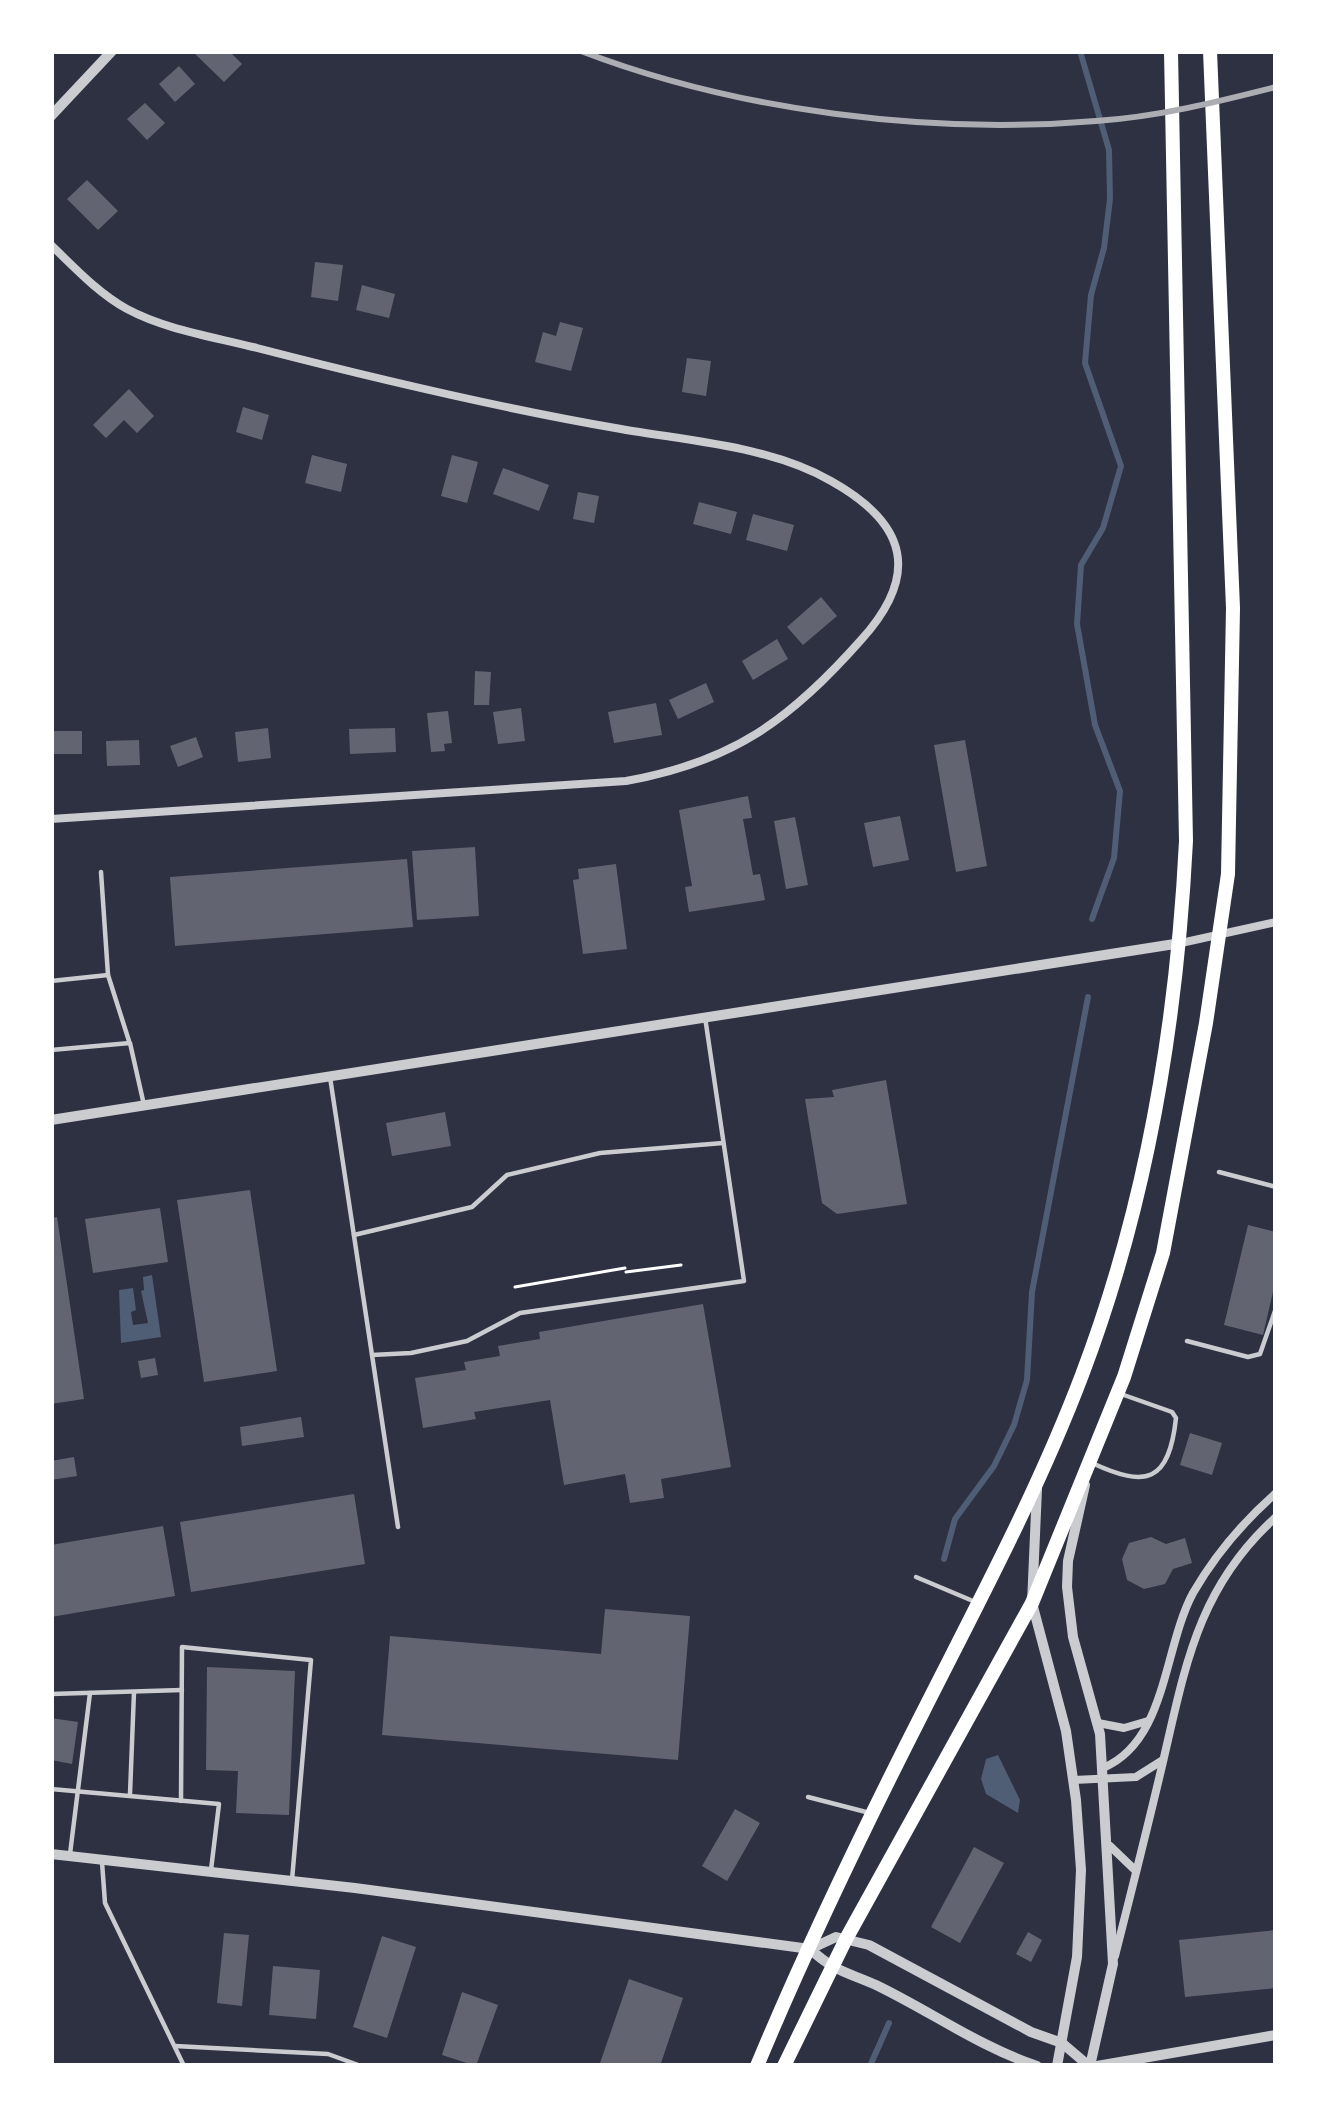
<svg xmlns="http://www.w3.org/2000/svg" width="1327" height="2117" font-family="Figtree,sans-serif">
	<rect width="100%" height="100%" fill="#2d3142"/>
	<!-- water -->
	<g fill="#4f5d75">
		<polygon points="152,1275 161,1337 121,1343 119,1290 133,1288 136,1310 131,1312 133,1325 148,1323 141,1291 144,1290 143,1277"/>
		<polygon points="998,1755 1020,1800 1018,1813 986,1794 981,1779 986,1759"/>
	</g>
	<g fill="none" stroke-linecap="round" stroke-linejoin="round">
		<!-- stream -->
		<g stroke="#4f5d75" stroke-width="6">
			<polyline points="1080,51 1109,150 1110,199 1104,248 1091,295 1085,363 1121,466 1103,528 1081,565 1077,624 1095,725 1120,791 1114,858 1092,919"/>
			<polyline points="944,1559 955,1519 994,1466 1014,1425 1027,1380 1032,1292 1088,997"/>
			<polyline points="870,2066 889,2023"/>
		</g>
	</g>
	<!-- building -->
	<g fill="#626471">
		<polygon points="192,51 229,51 242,64 224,82"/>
		<polygon points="179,66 195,84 175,102 159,84"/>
		<polygon points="145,103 165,123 147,140 127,119"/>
		<polygon points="87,180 118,211 98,230 67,199"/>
		<polygon points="315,262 343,265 338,301 311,297"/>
		<polygon points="362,285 395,294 389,318 356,310"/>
		<polygon points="560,322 583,328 571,371 535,362 543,332 556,336"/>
		<polygon points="687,358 711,361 706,396 682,392"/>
		<polygon points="129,389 154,416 137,433 124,420 106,438 93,425"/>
		<polygon points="243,407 269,415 262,440 236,432"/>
		<polygon points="312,455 347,464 341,492 305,483"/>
		<polygon points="452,455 478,462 467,503 441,496"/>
		<polygon points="503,468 549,485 539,511 493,494"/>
		<polygon points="578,492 599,496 594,523 573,519"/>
		<polygon points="699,502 737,512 731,534 693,524"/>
		<polygon points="753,514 794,525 787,551 746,540"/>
		<polygon points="821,597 837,616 803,645 787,627"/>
		<polygon points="777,639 788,659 753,680 742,661"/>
		<polygon points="475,671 491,672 489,705 474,705"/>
		<polygon points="706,683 714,702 678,719 669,700"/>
		<polygon points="656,703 662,735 614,743 608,712"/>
		<polygon points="521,708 525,741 498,744 493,712"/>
		<polygon points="448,711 452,743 444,744 445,751 431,752 427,713"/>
		<polygon points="268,728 271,758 238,762 235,732"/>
		<polygon points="395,728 396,752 350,754 349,729"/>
		<rect x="51" y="731" width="31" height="23"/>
		<polygon points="196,737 203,757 178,767 170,746"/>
		<polygon points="139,740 140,765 107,766 106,741"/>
		<polygon points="965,740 987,866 956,872 934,745"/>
		<polygon points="748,796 752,818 743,819 753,875 760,874 765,900 689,912 685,887 692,886 679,810"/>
		<polygon points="900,816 909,860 873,867 864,823"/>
		<polygon points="795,817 808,885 786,889 774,821"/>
		<polygon points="475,847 479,916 417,920 412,851"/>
		<polygon points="407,859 413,927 175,946 170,877"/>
		<polygon points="616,864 627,949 583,954 573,880 579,879 578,869"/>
		<polygon points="886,1080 907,1204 837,1214 822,1203 805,1099 834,1097 832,1090"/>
		<polygon points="445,1112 451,1146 392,1156 386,1123"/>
		<polygon points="250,1190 277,1371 204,1382 177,1200"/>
		<polygon points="160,1208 168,1262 93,1273 85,1219"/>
		<polygon points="57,1217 84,1399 51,1404 51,1218"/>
		<polygon points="1248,1225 1276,1232 1276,1279 1263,1335 1224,1325"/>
		<polygon points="703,1304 731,1467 661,1479 664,1498 630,1503 625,1474 564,1485 550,1400 474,1412 476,1419 423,1428 415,1378 466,1370 464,1362 500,1356 498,1346 540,1339 539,1332"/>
		<polygon points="155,1358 158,1375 141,1378 138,1361"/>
		<polygon points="301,1417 304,1437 242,1446 240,1427"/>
		<polygon points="1190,1433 1222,1443 1212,1475 1180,1465"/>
		<polygon points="74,1457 77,1476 51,1480 51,1461"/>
		<polygon points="354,1494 365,1564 191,1592 180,1522"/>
		<polygon points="163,1526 175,1596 51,1617 51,1545"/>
		<polygon points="1151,1537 1166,1544 1185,1538 1192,1563 1173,1569 1165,1584 1144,1589 1127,1580 1122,1559 1129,1543"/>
		<polygon points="605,1609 690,1616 678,1760 382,1735 390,1636 601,1654"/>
		<polygon points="207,1667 295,1671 289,1815 236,1813 238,1771 206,1770"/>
		<polygon points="51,1718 78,1722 72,1764 51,1760"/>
		<polygon points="735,1809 760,1823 727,1881 702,1866"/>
		<polygon points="974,1847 1004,1863 960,1943 931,1927"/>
		<polygon points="1276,1930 1276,1988 1185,1997 1179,1940"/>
		<polygon points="1028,1932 1042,1940 1031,1962 1016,1954"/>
		<polygon points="224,1933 249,1935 242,2006 217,2003"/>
		<polygon points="382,1936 416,1947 387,2038 353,2027"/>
		<polygon points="273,1966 320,1970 316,2019 269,2015"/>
		<polygon points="629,1979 683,1998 660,2066 599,2066"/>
		<polygon points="462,1992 498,2005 476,2066 442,2055"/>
	</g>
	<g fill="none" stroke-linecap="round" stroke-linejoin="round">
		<!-- path -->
		<g stroke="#fff" stroke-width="3">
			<polyline points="626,1272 681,1265"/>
			<polyline points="515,1287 625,1268"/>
		</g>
		<!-- service -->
		<g stroke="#caccd0" stroke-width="4.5">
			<polyline points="101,872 108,975"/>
			<polyline points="51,981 108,975 129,1041"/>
			<polyline points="51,1050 130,1043 144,1105"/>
			<polyline points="330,1077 398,1527"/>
			<polyline points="1219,1172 1276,1187"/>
			<polyline points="354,1235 472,1207 507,1175 600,1153 723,1143"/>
			<polyline points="1187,1341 1248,1357 1260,1354 1276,1308"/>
			<polyline points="372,1355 411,1353 467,1341 520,1313 744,1281 705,1017"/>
			<path d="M1092 1463C1146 1488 1169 1483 1176 1418L1172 1412 1121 1394"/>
			<polyline points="916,1577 973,1601"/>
			<polyline points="51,1694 182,1690"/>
			<polyline points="51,1789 219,1804 211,1870"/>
			<polyline points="130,1794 134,1692"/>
			<polyline points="808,1797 866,1812"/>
			<polyline points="181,1801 182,1647 311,1660 292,1880"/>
			<polyline points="70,1854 90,1693"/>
			<polyline points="102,1862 105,1903 184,2066"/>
			<polyline points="175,2046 328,2054 361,2066"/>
		</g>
		<!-- minor -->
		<g stroke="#caccd0" stroke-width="8">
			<path d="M51 245C75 268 98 293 127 309 166 330 215 337 257 348 377 379 499 408 621 429 689 441 770 446 831 481 908 524 920 575 861 640 790 720 733 762 626 781L51 819"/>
			<polyline points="1181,943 1276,922"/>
			<polyline points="1098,1723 1124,1728 1148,1721"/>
			<path d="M1103 1768C1167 1741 1163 1649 1193 1593 1215 1555 1243 1522 1276 1493"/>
			<polyline points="1074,1780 1136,1777 1163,1760"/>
			<polyline points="1110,1846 1136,1871"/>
			<path d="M1115 1956C1131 1893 1147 1830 1162 1766 1185 1668 1197 1588 1276 1517"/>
		</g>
		<!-- tertiary -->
		<g stroke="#caccd0" stroke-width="10">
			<polyline points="51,116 112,51"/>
			<polyline points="51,1120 1181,943"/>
			<polyline points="1085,1485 1068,1561 1067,1587 1073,1637 1100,1734 1113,1964 1090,2066"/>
			<polyline points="1037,1489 1032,1603 1066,1731 1076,1800 1081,1870 1077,1957 1057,2066"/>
			<polyline points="51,1854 355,1888 810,1949"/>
			<polyline points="810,1949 836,1937 869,1945 1031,2032 1062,2043 1089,2066"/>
			<path d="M810 1949C835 1972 847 1972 876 1985 930 2011 980 2047 1037 2066"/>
			<polyline points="1097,2066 1276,2035"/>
		</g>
		<!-- trunk -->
		<g stroke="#fff" stroke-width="14">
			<path d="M757 2066C807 1946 864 1828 923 1712 979 1601 1038 1491 1082 1375 1147 1204 1177 1023 1186 841L1171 51"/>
			<polyline points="784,2066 846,1939 1032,1603 1124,1377 1163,1253 1206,1023 1228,874 1233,608 1210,51"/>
		</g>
		<!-- rail -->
		<path stroke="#abadb3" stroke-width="6" d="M581 51C737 111 929 135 1096 121 1157 117 1217 102 1276 87"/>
	</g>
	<!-- border -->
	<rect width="1327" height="2117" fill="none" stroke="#ffffff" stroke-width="108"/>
</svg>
